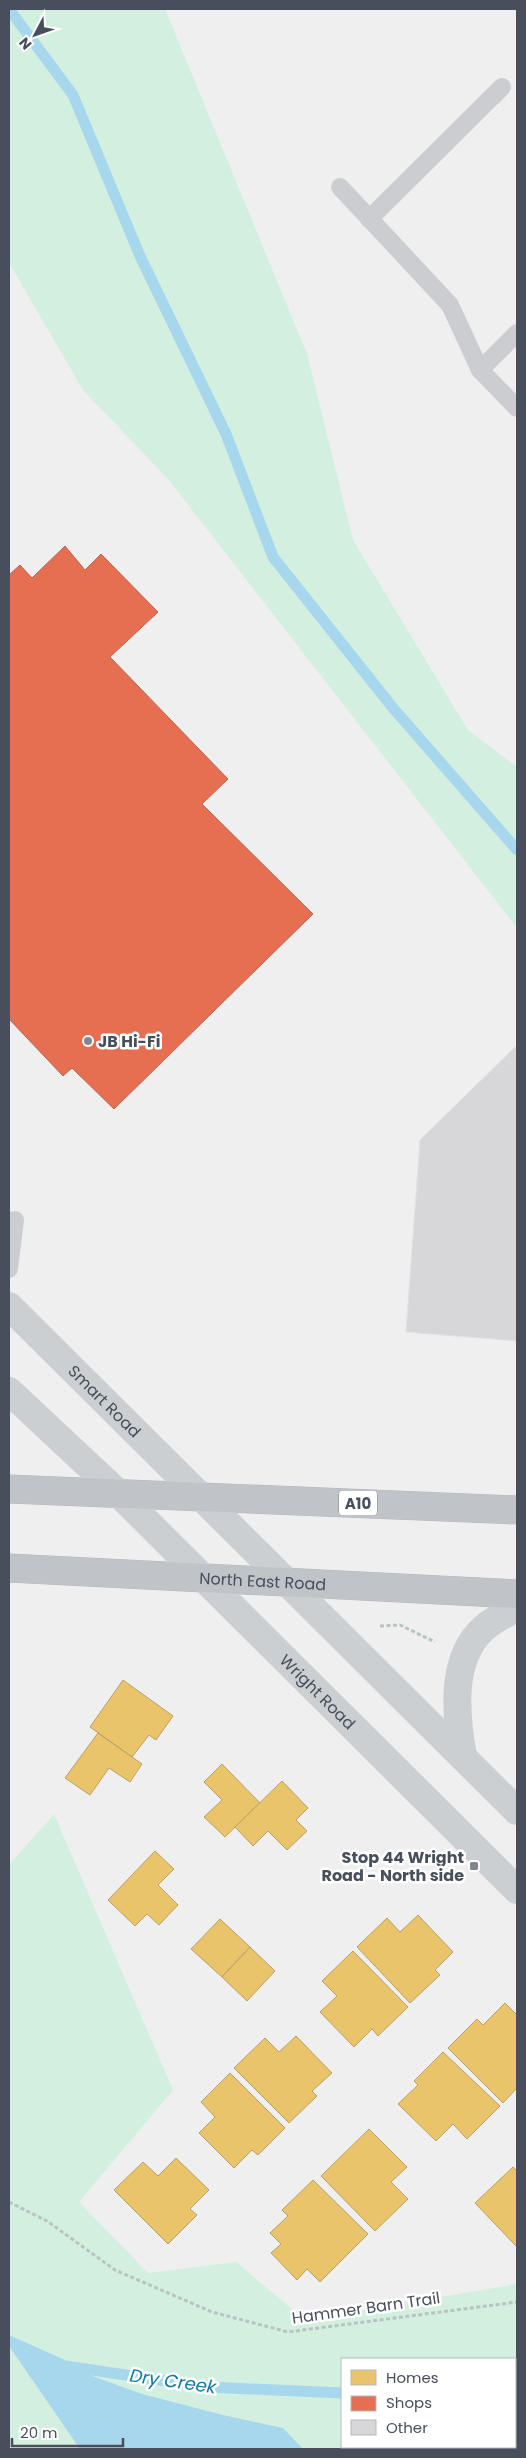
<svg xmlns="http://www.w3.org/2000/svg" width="526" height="2458" font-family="Poppins,sans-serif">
	<rect width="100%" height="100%" fill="#f0efef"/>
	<!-- green -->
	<g fill="#d3efe0" fill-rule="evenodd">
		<polygon points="9,9 165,9 307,354 353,540 468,730 517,767 517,928 168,479 83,390 9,263"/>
		<path d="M54 1814 173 2090 79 2202 148 2273 236 2262 305 2320 517 2284V2449H9V1865ZM342 2359H515V2447H342Z"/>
	</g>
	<!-- water -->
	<polygon fill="#a7d7ed" points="9,2341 65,2366 142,2394 223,2415 283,2428 303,2449 80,2449 9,2346"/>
	<!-- homes -->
	<g fill="#e9c46a" stroke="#b8a166">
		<polygon points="123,1680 173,1716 156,1740 149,1735 132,1757 90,1727"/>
		<polygon points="98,1733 142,1764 130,1782 109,1768 90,1795 65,1778"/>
		<polygon points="222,1764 260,1803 225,1837 204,1817 222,1800 204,1782"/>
		<polygon points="282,1781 308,1808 296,1820 307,1831 287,1850 268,1831 253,1846 235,1827"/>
		<polygon points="155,1851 174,1869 158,1885 178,1905 159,1925 147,1914 135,1926 108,1900"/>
		<polygon points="418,1915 453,1952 435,1970 440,1975 410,2003 357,1947 387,1918 400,1932"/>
		<polygon points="220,1919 250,1947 222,1977 191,1949"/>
		<polygon points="250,1947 275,1971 247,2001 222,1977"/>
		<polygon points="353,1951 408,2007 378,2036 372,2029 354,2047 320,2012 337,1996 322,1981"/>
		<polygon points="505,2003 517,2015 517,2088 503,2103 448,2048 477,2019 483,2025"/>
		<polygon points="296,2036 332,2073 312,2091 317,2096 289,2123 234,2068 265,2038 279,2052"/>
		<polygon points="443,2052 500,2106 467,2139 453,2124 436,2141 398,2104 418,2085 414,2081"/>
		<polygon points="230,2073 285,2128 258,2155 252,2150 234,2168 199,2133 215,2117 201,2102"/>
		<polygon points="369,2129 407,2167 391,2182 408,2199 375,2231 321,2176"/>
		<polygon points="176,2158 209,2190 190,2209 197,2215 168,2244 114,2190 143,2162 158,2176"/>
		<polygon points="513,2167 517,2171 517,2247 475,2203"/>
		<polygon points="313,2180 368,2234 320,2282 307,2269 297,2280 271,2253 281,2244 270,2233 288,2216 282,2210"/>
	</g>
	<!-- shops -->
	<polygon fill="#e76f51" stroke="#b76554" points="65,546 85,570 101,554 158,612 110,657 228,779 202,804 313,914 114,1109 72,1068 63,1076 9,1019 9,575 20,565 32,578"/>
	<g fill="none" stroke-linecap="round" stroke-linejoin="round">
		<!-- stream -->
		<g stroke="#a7d7ed" stroke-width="11">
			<polyline points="9,9 73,95 140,256 226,434 273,557 393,708 517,850"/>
			<polyline points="9,2341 65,2366 207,2387 342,2393"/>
			<polyline points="515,2387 517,2386"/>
		</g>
	</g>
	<!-- building -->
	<polygon fill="#d7d7d9" stroke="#e1e1e2" points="516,1046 517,1341 406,1332 420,1140"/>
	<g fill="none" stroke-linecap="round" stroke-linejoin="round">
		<!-- trunk casing -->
		<g stroke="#b4b7be" stroke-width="29">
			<g id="trunk">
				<polyline points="9,1489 517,1510"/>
				<path id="s3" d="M9 1568 517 1594"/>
			</g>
		</g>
		<!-- path -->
		<g stroke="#b7c4c1" stroke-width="3" stroke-dasharray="4 2.5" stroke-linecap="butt">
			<polyline points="380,1626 400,1625 435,1642"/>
			<polyline points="9,2202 47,2221 115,2270 212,2312 288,2332 517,2302"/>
		</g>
		<!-- service -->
		<g stroke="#cbcdd0" stroke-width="18">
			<polyline points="340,187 450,305 480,370 517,408"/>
			<polyline points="369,219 502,87"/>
			<polyline points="480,370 517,333"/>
			<polyline points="9,1222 15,1220 9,1269"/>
		</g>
		<!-- secondary -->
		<g stroke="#cccfd1" stroke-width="28">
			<path id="s1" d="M9 1306 517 1811"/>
			<path id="s2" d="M9 1391 118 1493 517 1890"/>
			<path d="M463 1757C456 1717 449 1659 484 1628 494 1619 506 1614 517 1608"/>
		</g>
		<!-- trunk -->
		<use href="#trunk" stroke="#c0c4c8" stroke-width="28"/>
	</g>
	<!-- markers -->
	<g fill="#82878f" stroke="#fff" stroke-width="2">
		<circle cx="88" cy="1041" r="5"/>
		<rect x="469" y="1861" width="10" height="10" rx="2.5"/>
	</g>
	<g text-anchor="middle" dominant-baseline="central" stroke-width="5" stroke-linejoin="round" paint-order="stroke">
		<!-- shield labels -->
		<rect fill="#fff" stroke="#7e848c" stroke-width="1" x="339" y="1490.5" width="38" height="25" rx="4"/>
		<g font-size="15" font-weight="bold" fill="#464f5b">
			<text x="358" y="1503">A10</text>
		</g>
		<!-- poi labels -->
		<g font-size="16" font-weight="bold" fill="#464f5b" stroke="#fff" text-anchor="start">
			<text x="98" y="1041">JB Hi-Fi</text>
			<text x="464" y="1857" text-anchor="end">Stop 44 Wright<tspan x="464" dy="18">Road - North side</tspan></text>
		</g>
		<!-- street labels -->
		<g font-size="16" fill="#464f5b" stroke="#fff">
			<text stroke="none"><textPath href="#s1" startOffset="135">Smart Road</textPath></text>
			<text stroke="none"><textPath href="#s3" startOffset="254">North East Road</textPath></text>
			<text stroke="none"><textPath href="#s2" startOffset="431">Wright Road</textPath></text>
			<text transform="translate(366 2308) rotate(-8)">Hammer Barn Trail</text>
		</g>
		<!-- water labels -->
		<g font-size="18" font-style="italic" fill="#0b78a9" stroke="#fff">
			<text transform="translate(173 2381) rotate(8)">Dry Creek</text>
		</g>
	</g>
	<!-- border -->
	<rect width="526" height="2458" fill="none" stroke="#464f5b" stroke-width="20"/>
	<!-- legend -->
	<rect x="341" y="2358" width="175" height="90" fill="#ffffff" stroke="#b5b9bd"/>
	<rect x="351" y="2370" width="25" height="15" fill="#e9c46a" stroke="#b5b9bd"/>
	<text x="386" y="2383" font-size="15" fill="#464f5b">Homes</text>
	<rect x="351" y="2396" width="25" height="15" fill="#e76f51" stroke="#b5b9bd"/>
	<text x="386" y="2408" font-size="15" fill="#464f5b">Shops</text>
	<rect x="351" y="2420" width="25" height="15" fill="#d7d7d9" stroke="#b5b9bd"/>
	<text x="386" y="2433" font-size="15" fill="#464f5b">Other</text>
	<!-- north arrow -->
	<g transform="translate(35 35) rotate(229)" stroke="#ffffff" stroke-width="4" paint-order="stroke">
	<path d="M0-4L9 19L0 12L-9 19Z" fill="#464f5b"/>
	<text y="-8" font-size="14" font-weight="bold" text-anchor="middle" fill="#464f5b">N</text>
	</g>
	<!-- scale -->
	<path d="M12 2438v8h111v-8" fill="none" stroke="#464f5b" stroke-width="2.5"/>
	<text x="20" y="2438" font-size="15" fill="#464f5b" stroke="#ffffff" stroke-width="4" paint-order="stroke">20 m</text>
</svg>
